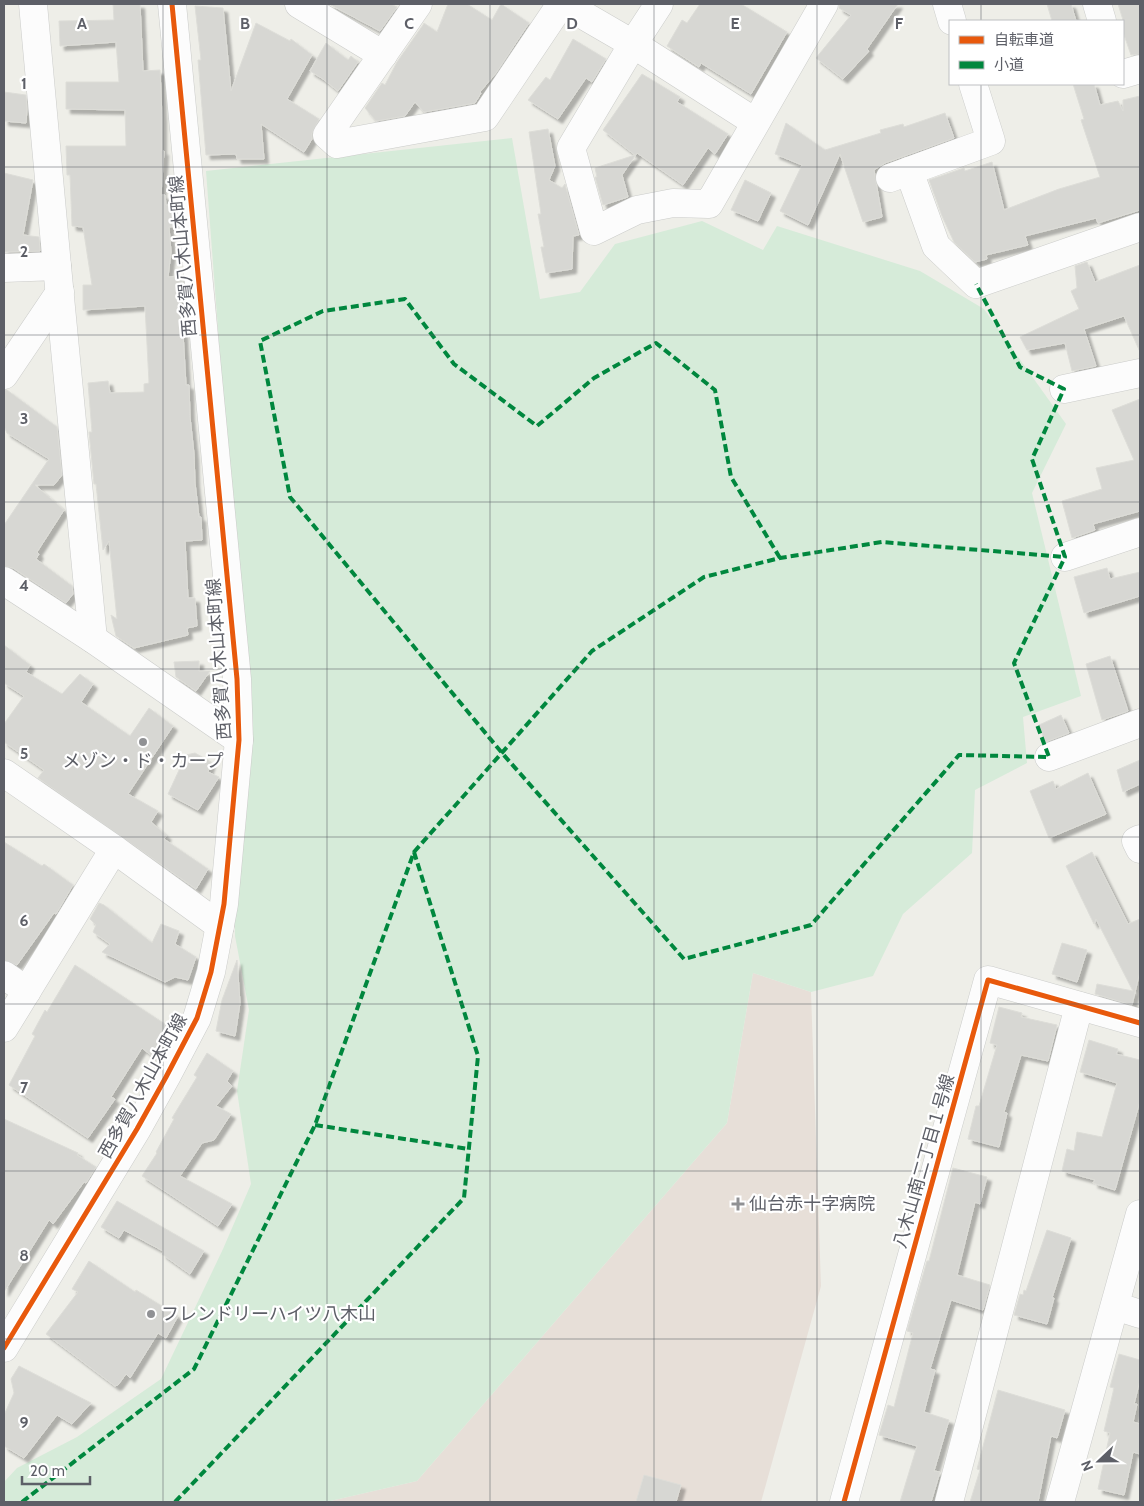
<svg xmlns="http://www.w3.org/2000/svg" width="1144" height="1506" font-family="Cabin,'Noto Sans JP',sans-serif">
	<defs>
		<filter id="shadow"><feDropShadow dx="4.5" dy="4.5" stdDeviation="1" flood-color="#0004"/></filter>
	</defs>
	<rect width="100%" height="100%" fill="#eeeee8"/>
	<!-- medical -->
	<polygon fill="#e7dfd8" points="753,973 811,992 821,1286 761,1502 326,1502 417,1481 727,1123"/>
	<!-- green -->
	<polygon fill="#d6ebd9" points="512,138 540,299 580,292 615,244 702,221 763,250 777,226 920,271 984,309 1066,424 1032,493 1081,696 1023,717 1027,763 975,790 972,853 903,914 873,976 811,992 753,973 727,1123 417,1481 326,1502 4,1502 4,1482 17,1468 77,1437 161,1379 223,1249 251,1184 237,1091 249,1010 235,936 234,852 248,725 206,171"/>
	<!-- building -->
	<g fill="#d7d7d3" stroke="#ddddd8" filter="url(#shadow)">
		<polygon points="113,4 140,4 143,71 160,70 162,117 162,151 164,151 161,195 165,195 166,205 176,205 178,226 169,227 171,252 168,277 182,276 185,297 181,298 186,385 189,385 190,417 194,454 195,483 199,517 201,517 202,540 185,541 188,598 195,598 197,626 187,628 188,635 134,648 116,636 111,615 117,619 109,541 103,550 96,484 94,484 89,432 92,432 88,383 108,381 110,393 144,392 144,384 149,383 145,306 83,310 83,285 92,285 83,227 72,226 70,175 67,175 66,146 126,146 125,110 66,109 66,82 119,82 116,42 60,46 59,21 114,20"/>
		<polygon points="329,4 391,4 397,7 380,31"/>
		<polygon points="448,4 467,4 492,20 501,4 529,23 496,73 480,92 481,93 475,103 424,112 415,102 405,116 376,121 365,108 382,83 385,85 397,62 423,25 424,23 437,32"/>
		<polygon points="700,4 741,4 787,32 751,94 701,63 699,67 667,46 682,20 687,23"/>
		<polygon points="840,4 898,4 867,49 869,51 843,79 816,58 851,15 839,8"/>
		<polygon points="1047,4 1071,4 1076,21 1052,21"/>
		<polygon points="1118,4 1140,4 1140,54 1131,55 1123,32 1123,20"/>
		<polygon points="195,6 223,8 231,91 256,23 290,41 291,39 312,55 287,99 319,119 312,133 312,139 304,152 261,124 264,159 237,159 236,154 206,155 198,60 201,60"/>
		<polygon points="573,39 606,59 592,82 586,78 558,119 528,100 546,77 550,80"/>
		<polygon points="326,43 348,60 351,56 358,62 338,91 323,79 310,71"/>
		<polygon points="642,74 680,97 677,102 728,134 715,154 708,148 683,185 637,153 622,175 628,197 603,205 595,177 597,177 595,168 635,155 603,130"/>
		<polygon points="1073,84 1094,84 1100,105 1118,101 1123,111 1123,100 1140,96 1140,210 1098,223 1096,218 1025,236 1028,245 986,255 987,259 975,262 954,242 942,216 929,180 964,168 965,171 992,162 1004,210 1059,189 1100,177 1081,120 1084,119"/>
		<polygon points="4,92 26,95 27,109 26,123 4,121"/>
		<polygon points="945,113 954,138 885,163 874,170 882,217 863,222 840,154 808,225 780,211 802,165 775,154 786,123 825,150 881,133 880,130 903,124 904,127"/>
		<polygon points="548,129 555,166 549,180 562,188 565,184 579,235 573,236 572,269 546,273 541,247 544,247 538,214 541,214 529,132"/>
		<polygon points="4,173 33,180 23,235 39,237 40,251 4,252"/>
		<polygon points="745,180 771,193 758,221 731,210"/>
		<polygon points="1087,262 1095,282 1140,265 1140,352 1124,316 1084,329 1096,366 1072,371 1065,343 1027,350 1020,337 1079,309 1071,291 1077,288 1075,266"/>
		<polygon points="4,390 7,390 57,427 62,475 54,485 35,485 64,510 37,552 39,554 36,559 72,586 73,594 66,603 13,568 4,566 4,525 49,459 7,433 4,426"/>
		<polygon points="1140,399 1140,511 1093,524 1095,530 1072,538 1062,501 1102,489 1096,468 1134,460 1112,410"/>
		<polygon points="1107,568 1110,579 1140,572 1140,596 1084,613 1074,577"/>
		<polygon points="4,645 30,665 26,672 62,694 80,674 93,684 81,702 130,736 149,708 173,726 128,794 158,811 151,822 167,836 164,839 208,869 196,889 38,778 44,770 4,742 4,724 24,696 4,683"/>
		<polygon points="1110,656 1128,711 1102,720 1086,664"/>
		<polygon points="199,661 199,671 210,671 196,691 176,677 174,662"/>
		<polygon points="1061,715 1069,733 1045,742 1039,725"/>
		<polygon points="195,753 211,762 208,772 219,777 198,810 168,794 186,755"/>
		<polygon points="1140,760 1140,784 1123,792 1117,770"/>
		<polygon points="1088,773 1106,814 1049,838 1030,791 1053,781 1056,789"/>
		<polygon points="4,842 42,866 44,864 73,885 56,914 54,913 17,965 4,960"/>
		<polygon points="1092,852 1128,924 1140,919 1140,971 1132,1005 1095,994 1097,984 1133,991 1096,919 1094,924 1066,866"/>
		<polygon points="99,903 104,905 152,943 161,924 179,931 175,944 196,957 188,980 175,977 165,982 102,952 110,944 93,932 96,925 90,919"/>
		<polygon points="1062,943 1087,950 1077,982 1052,974"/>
		<polygon points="237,960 240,1003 235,1036 216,1031 222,1000"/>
		<polygon points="75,965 171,1028 152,1056 142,1048 111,1097 115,1099 88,1138 9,1085 35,1036 32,1034 45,1010 47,1012"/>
		<polygon points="999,1007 1022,1013 1021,1017 1057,1025 1048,1061 1021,1055 1004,1112 1007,1113 999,1147 968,1139 976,1106 979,1106 997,1045 990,1043"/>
		<polygon points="1089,1040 1118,1049 1116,1054 1140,1060 1140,1101 1115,1190 1093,1183 1095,1180 1062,1171 1067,1149 1074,1151 1077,1132 1102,1137 1117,1083 1080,1072"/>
		<polygon points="207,1053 233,1071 227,1081 232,1086 216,1106 231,1114 214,1140 202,1143 180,1176 232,1204 218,1226 142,1176 157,1153 156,1152 174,1119 172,1118 197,1077 194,1075"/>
		<polygon points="4,1119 78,1153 77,1155 96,1167 86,1183 84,1182 53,1224 49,1220 4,1292"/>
		<polygon points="953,1168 987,1177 980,1204 975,1202 957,1275 990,1285 983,1310 951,1300 930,1369 935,1370 924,1412 949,1420 934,1471 940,1472 931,1502 900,1502 917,1446 879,1435 888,1405 894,1407 913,1333 907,1331 927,1261 929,1261"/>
		<polygon points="117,1201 204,1251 190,1274 162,1254 163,1251 124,1230 119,1238 101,1227"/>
		<polygon points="1047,1230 1071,1238 1052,1298 1054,1298 1047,1324 1014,1315 1020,1294 1023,1295 1024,1290 1026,1291"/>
		<polygon points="89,1261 135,1292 136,1290 178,1316 166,1338 158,1333 130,1378 126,1374 118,1385 115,1386 46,1334 78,1292 72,1289"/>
		<polygon points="1119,1354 1140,1360 1140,1380 1134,1404 1137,1404 1133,1422 1140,1424 1140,1454 1133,1452 1124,1495 1098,1489 1110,1433 1104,1431 1114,1388 1110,1387"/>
		<polygon points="19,1366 91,1403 72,1424 57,1415 24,1458 4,1446 4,1415 14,1393 11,1379"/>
		<polygon points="998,1390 1065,1410 1057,1438 1051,1436 1038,1502 970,1502 980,1470 977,1469"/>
		<polygon points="644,1475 681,1485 676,1502 636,1502"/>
	</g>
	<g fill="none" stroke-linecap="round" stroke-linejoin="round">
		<!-- minor casing -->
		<g stroke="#cbccca" stroke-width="29">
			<g id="minor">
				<polyline points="33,4 57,266"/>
				<polyline points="299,4 383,55"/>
				<polyline points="418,4 327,135 337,144 485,117 561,4"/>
				<polyline points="564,4 633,44 755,122"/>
				<polyline points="659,4 633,44 571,148 594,231 637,210 673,203 709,204 824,4"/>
				<polyline points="947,4 952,21"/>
				<polyline points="1097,4 1102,21"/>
				<polyline points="1123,74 1140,69"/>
				<polyline points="909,171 936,246 976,284 1140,227"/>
				<polyline points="890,178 991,141 973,84"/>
				<polyline points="4,268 57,266 93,639"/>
				<polyline points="4,375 60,292"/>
				<polyline points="1064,389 1140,373"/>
				<polyline points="1065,557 1140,532"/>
				<polyline points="4,581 93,639 239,740"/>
				<polyline points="1049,757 1140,723"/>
				<polyline points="4,773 114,849 220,926"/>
				<polyline points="1140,839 1136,841 1140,849"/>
				<polyline points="4,975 27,991"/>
				<polyline points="4,1028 114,849"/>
				<polyline points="1115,1306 1140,1314"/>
				<polyline points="4,1348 137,1129 166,1077 197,1018 211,972 224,904 239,740 237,679 172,4"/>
				<polyline points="844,1502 988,980 1140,1023"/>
				<polyline points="949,1502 1079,1006"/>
				<polyline points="1060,1502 1140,1214"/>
			</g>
		</g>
		<!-- minor -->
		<use href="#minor" stroke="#fcfcfc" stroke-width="28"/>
		<!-- quiet -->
		<g stroke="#00873e" stroke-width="4" stroke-dasharray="8 4" stroke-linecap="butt">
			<polyline points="780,558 731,477 715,390 656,343 594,378 537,426 454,364 405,299 323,311 260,341 290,497 502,753 684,959 811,925 959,755 1049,757 1014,663 1065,557 1032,459 1064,389 1020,367 976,284"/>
			<polyline points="315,1125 469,1149"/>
			<polyline points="22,1502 194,1369 315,1125 414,852 592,651 704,577 780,558 882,542 1065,557"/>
			<polyline points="175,1502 464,1198 478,1056 414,852"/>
		</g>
		<!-- cycleway casing -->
		<g stroke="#fff" stroke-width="8">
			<g id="cycleway">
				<polyline points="4,1348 137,1129 166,1077 197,1018 211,972 224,904 239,740 237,679 172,4"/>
				<polyline points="844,1502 988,980 1140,1023"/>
			</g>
		</g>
		<!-- cycleway -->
		<use href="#cycleway" stroke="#e8590c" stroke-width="5"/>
	</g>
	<!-- grid -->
	<path fill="none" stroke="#5d5f67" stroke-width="1" stroke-opacity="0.55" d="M163 4V1502M327 4V1502M490 4V1502M654 4V1502M817 4V1502M981 4V21M981 84V1502M4 167H1140M4 335H1140M4 502H1140M4 669H1140M4 837H1140M4 1004H1140M4 1171H1140M4 1339H1140"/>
	<!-- markers -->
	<g fill="#909194" stroke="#fff" stroke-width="2">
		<circle cx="143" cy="742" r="5"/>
		<path d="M735.5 1196.5h5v5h5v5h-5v5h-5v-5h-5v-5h5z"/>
		<circle cx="151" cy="1314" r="5"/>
	</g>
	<g text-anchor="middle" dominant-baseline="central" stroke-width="4.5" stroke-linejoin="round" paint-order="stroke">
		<!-- street labels -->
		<g font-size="18" fill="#5d5f67" stroke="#fff">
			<text transform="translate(183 256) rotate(-95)">西多賀八木山本町線</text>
			<text transform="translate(219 659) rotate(-94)">西多賀八木山本町線</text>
			<text transform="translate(143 1086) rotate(-61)">西多賀八木山本町線</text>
			<text transform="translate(924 1161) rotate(-74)">八木山南二丁目１号線</text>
		</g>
		<!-- poi labels -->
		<g font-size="18" fill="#5d5f67" stroke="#fff" text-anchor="start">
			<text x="143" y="761" text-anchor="middle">メゾン・ド・カープ</text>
			<text x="749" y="1204">仙台赤十字病院</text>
			<text x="161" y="1314">フレンドリーハイツ八木山</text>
		</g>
	</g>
	<g font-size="16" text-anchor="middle" font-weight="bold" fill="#5d5f67" stroke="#fff" stroke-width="4.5" stroke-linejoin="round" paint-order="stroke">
		<text x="82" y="29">A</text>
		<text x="245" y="29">B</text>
		<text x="409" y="29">C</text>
		<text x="572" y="29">D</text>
		<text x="735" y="29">E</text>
		<text x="899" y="29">F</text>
		<text x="24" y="89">1</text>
		<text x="24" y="257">2</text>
		<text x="24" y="424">3</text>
		<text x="24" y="591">4</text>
		<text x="24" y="759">5</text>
		<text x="24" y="926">6</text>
		<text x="24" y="1093">7</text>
		<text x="24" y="1261">8</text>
		<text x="24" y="1428">9</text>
	</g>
	<!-- border -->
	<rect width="1144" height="1506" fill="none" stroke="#5d5f67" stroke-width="10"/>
	<!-- legend -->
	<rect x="949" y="20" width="175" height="65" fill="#ffffff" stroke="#bebfc2"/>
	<rect x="959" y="36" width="25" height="8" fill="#e8590c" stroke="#bebfc2"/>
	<text x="994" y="45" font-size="15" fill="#5d5f67">自転車道</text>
	<rect x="959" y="61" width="25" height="8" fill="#00873e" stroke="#bebfc2"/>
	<text x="994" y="70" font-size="15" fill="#5d5f67">小道</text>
	<!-- north arrow -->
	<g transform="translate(1099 1461) rotate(248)" stroke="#ffffff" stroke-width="4" paint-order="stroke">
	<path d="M0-4L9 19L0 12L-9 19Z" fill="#5d5f67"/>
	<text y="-8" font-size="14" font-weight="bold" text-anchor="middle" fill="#5d5f67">N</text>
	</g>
	<!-- scale -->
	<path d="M22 1476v8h68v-8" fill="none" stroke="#5d5f67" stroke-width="2.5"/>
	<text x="30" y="1476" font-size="15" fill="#5d5f67" stroke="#ffffff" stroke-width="4" paint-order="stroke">20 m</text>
</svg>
